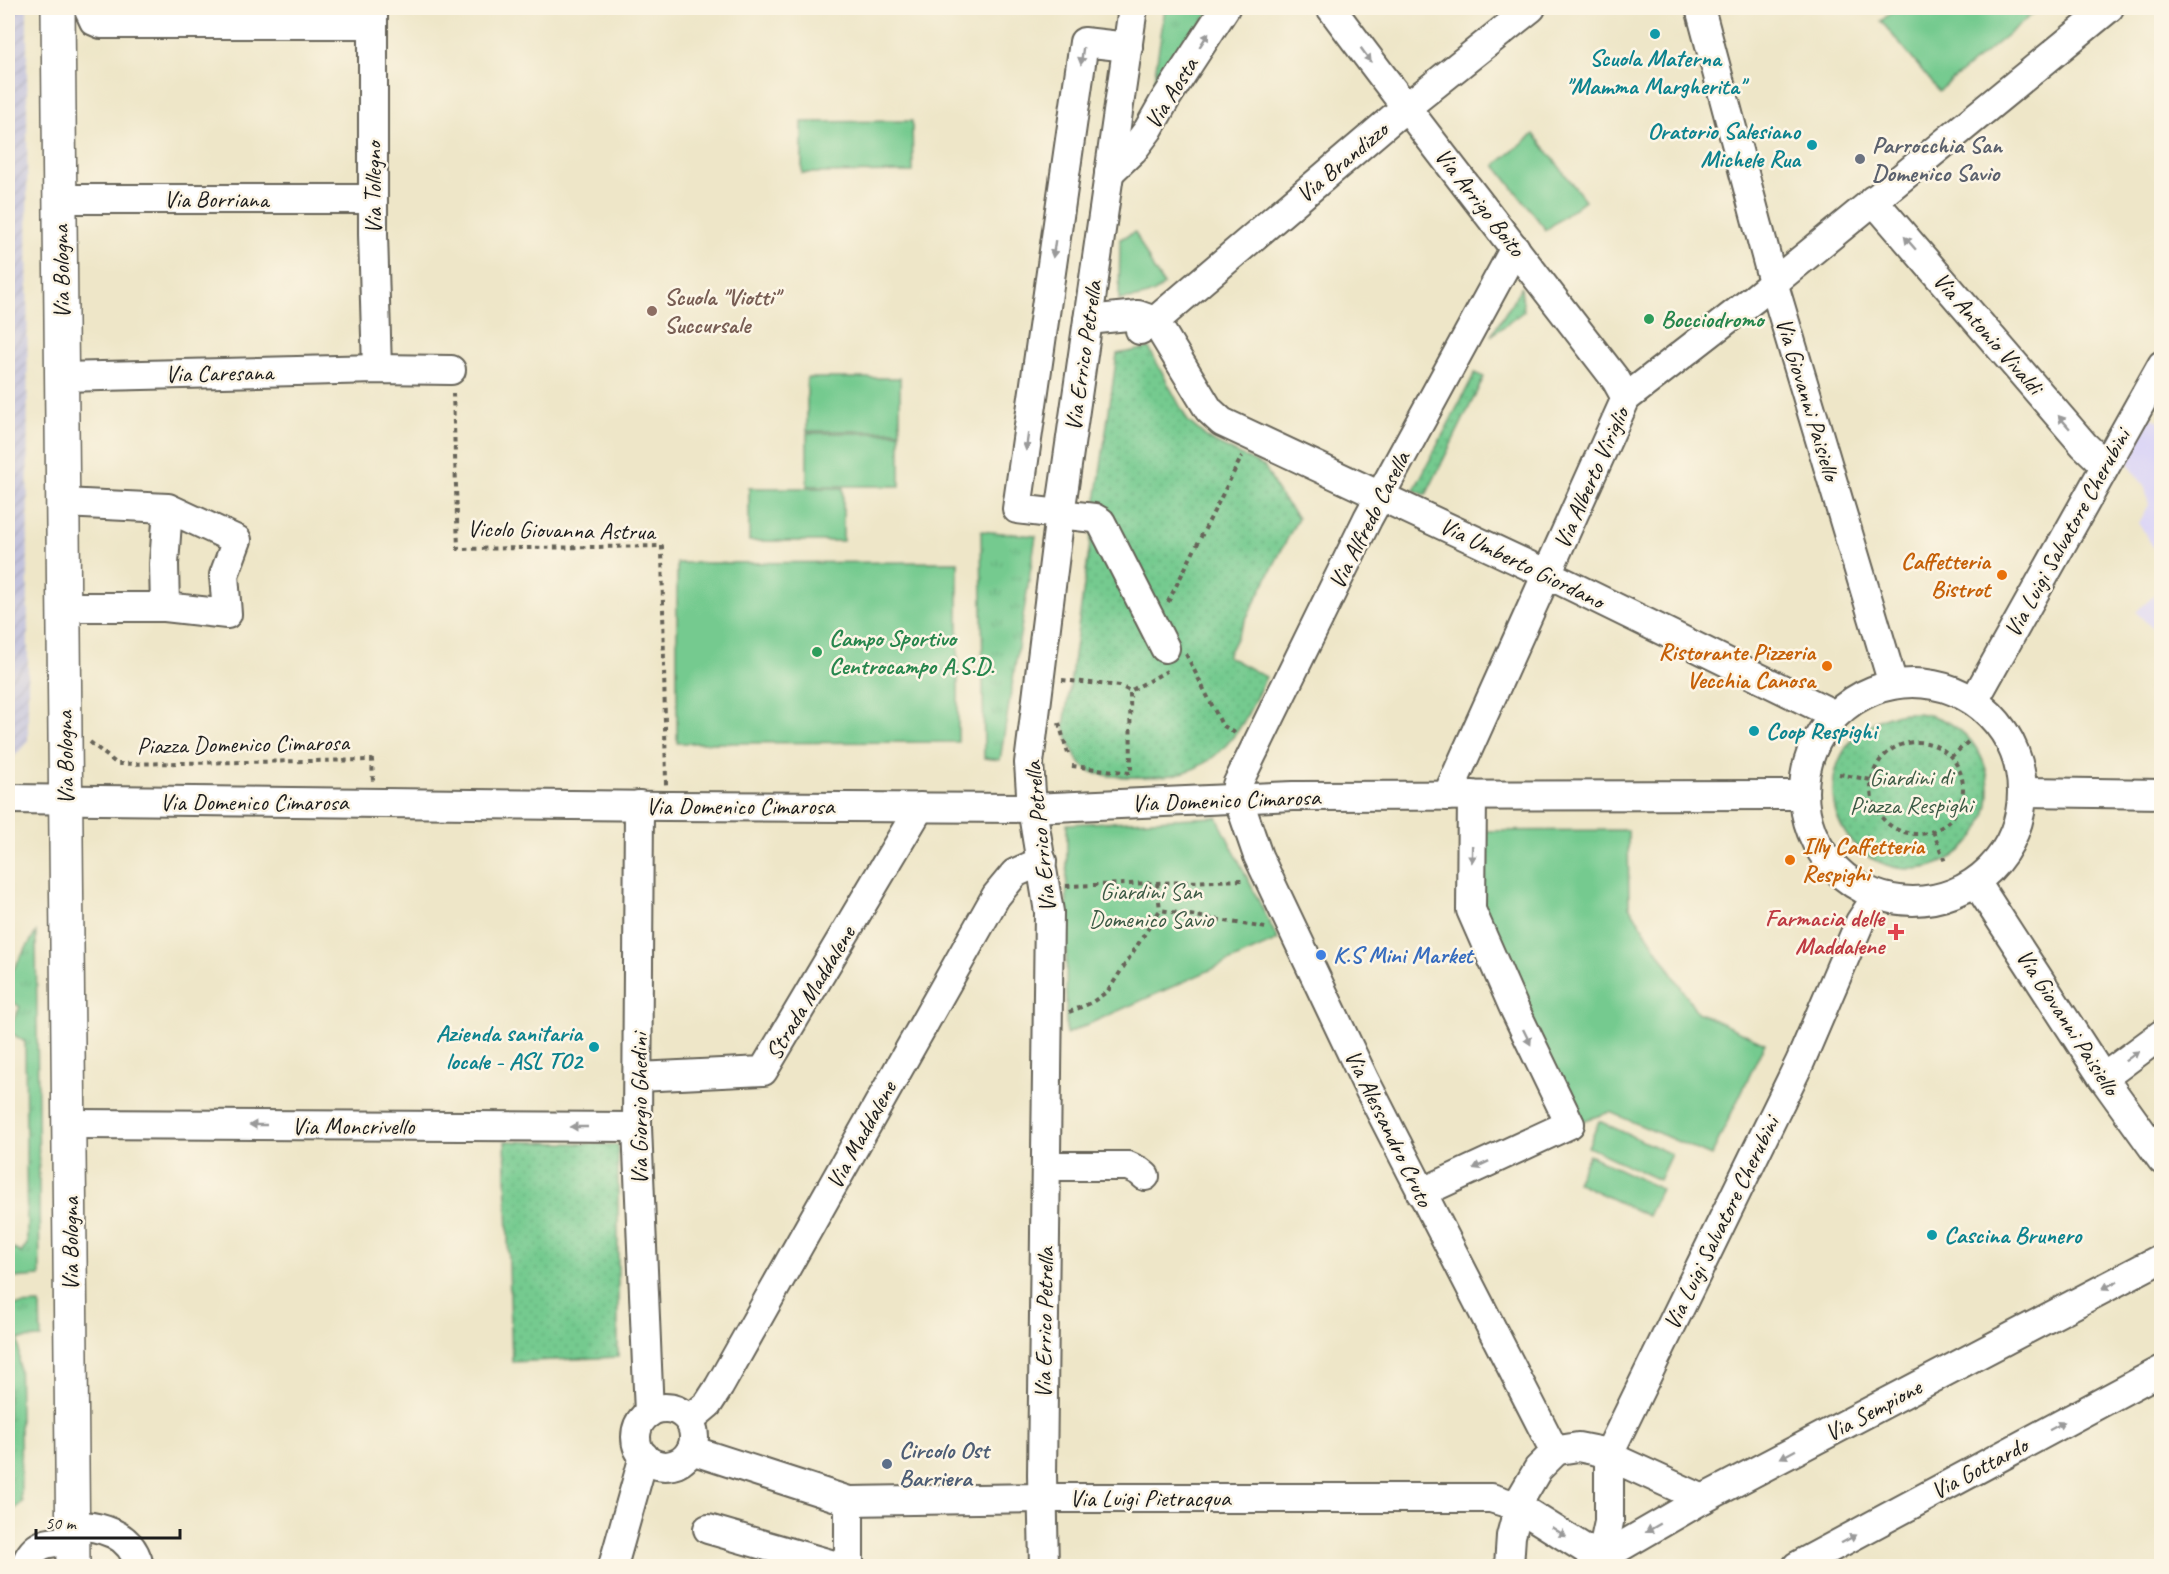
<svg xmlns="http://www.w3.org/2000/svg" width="2169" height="1574" font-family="Caveat,sans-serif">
	<defs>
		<pattern id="industrial-furrows" width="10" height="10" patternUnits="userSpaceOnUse" patternTransform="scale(1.5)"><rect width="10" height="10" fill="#c2c2dc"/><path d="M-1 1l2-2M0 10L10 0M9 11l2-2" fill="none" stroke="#a6a6bc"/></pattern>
		<pattern id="grass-tufts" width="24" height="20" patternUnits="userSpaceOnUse" patternTransform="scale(1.5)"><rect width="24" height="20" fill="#74ca8f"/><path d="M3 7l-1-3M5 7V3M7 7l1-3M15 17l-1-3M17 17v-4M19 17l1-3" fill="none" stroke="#64ad7b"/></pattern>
		<pattern id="garden-dots" width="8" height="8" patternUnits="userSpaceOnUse" patternTransform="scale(1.5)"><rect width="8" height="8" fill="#74ca8f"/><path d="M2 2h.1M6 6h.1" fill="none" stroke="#64ad7b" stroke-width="1.8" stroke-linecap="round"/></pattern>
	</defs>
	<rect width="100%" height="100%" fill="#fcf5e5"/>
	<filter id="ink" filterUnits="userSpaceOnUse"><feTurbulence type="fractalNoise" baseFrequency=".0167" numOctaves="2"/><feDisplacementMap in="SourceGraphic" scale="12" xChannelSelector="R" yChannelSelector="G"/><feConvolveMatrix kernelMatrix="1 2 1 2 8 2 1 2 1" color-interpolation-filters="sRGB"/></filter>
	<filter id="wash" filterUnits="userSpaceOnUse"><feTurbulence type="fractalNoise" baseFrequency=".008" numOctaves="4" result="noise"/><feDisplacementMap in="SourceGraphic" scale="24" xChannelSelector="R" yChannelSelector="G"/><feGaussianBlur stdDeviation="1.35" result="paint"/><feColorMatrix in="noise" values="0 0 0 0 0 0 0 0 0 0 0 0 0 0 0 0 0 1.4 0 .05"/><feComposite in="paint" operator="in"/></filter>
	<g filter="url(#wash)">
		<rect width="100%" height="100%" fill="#eee6c8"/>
		<!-- built -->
		<g fill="#dcd6f6">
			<polygon points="2148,415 2161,423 2161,561 2139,523 2149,505 2145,488 2123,456"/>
			<polygon points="2161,589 2161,637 2136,612"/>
		</g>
		<!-- industrial -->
		<polygon fill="url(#industrial-furrows)" points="8,8 27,8 28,741 8,764"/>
		<!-- grass -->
		<g fill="url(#grass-tufts)" stroke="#487356" stroke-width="1.5">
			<polygon points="1165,8 1212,8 1152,94"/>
			<polygon points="981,531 1036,536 1000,760 984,758"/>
			<polygon points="36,932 40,1276 12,1278 13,1305 40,1304 41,1338 19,1339 21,1500 23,1501 8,1516 8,1248 9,1246 21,1253 27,1244 25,1042 8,1031 20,1007 8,999 8,978"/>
		</g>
		<!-- park -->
		<g fill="#74ca8f" stroke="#487356" stroke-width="1.5">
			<polygon points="1897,8 2040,8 1939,91 1881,21"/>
			<polygon points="912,121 913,172 802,173 802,122"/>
			<polygon points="1534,134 1585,200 1546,230 1495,165"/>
			<path d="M1135 232 1154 270 1164 285C1152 297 1135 298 1119 300L1120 239Z"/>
			<rect x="807" y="378" width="93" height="53"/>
			<rect x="807" y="433" width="93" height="53"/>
			<rect x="749" y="488" width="94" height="53"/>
			<polygon points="958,562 958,742 677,743 677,563"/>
			<polygon points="1217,817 1278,940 1066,1034 1067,824"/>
			<polygon points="1628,830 1629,906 1697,1012 1765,1043 1711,1156 1610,1112 1567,1126 1471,910 1472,831"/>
			<polygon points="1599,1121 1671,1154 1659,1180 1588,1147"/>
			<polygon points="1589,1155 1661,1189 1648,1216 1576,1182"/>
		</g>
		<!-- garden -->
		<g fill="url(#garden-dots)" stroke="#487356" stroke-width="1.5">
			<polygon points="1521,288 1524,311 1491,336"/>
			<path d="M1149 348 1188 421 1210 440 1265 467 1279 494 1298 518 1227 656 1266 677C1253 703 1242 732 1220 751 1207 764 1188 773 1171 775 1152 778 1104 779 1088 770 1075 763 1068 739 1064 726L1117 354Z"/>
			<polygon points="1475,373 1484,377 1426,495 1414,490"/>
			<circle cx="1911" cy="791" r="78"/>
			<polygon points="505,1141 618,1145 618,1357 512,1362"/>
		</g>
	</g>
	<g filter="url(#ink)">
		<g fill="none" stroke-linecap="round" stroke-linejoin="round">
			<!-- minor casing -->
			<g stroke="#666358" stroke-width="32">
				<g id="minor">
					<polyline points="88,8 94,21 101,24 373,24"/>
					<polyline points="373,8 373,234 377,369"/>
					<path d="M1331 8C1424 133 1521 256 1616 380L1626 398"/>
					<polyline points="1700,8 1773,282 1893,684"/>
					<polyline points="1128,47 1084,42 1017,509 1094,518 1101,522 1165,648"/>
					<polyline points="1109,173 1133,150 1148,130 1165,100 1225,8"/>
					<polyline points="60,199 372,199"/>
					<polyline points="1873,200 2084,445 2105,465"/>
					<polyline points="1515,248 1368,518 1237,785 1238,798 1258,856 1365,1081 1555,1452"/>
					<polyline points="1088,320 1138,315 1155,321 1209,410 1222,422 1547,574 1835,715"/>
					<polyline points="1140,330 1155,321 1393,118 1531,8"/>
					<polyline points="62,377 377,369 451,370"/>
					<polyline points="63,503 168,508 237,540 224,575 227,614 165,607 164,564 168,508"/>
					<polyline points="64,607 165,607"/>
					<circle cx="1913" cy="792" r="109"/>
					<polyline points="1974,701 2162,365"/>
					<polyline points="2023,792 2162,794"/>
					<polyline points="1447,796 1626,398 1755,298 2109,8"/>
					<polyline points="8,799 666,806 1032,808 1293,796 1803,795"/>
					<polyline points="639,805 637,1127 649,1413"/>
					<polyline points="1976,882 2103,1078 2162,1160"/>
					<polyline points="638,1077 763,1071 920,807"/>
					<polyline points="2103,1078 2162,1034"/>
					<polyline points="69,1124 637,1127"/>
					<polyline points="1046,1166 1128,1166 1139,1171 1145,1176"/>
					<polyline points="1421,1193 1570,1124 1514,1008 1471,910 1472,795"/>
					<circle cx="665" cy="1437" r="29"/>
					<polyline points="689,1420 708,1404 719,1387 996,896 1015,873 1042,861"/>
					<polyline points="691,1450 849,1501 1042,1498 1491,1498 1517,1506 1601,1559 1604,1566"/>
					<path d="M72 1525C102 1526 132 1534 139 1566"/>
					<polyline points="708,1529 837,1566"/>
					<polyline points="1601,1559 1609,1522 1609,1456 1613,1445 1800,1062 1860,922 1877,896"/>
					<polyline points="1591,1564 1703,1499 2162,1258"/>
					<path d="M25 1566C34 1541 49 1542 73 1541"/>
					<polyline points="613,1566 644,1456"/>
					<polyline points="849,1566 849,1501"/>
					<polyline points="1044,1566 1042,1475 1049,912 1032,808 1029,763 1060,514 1133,8"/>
					<polyline points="1509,1566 1511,1536 1521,1498 1538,1469 1555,1452 1559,1450 1578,1447 1598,1451 1703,1499"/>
					<polyline points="1797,1566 2162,1370"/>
				</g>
			</g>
			<!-- major casing -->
			<g stroke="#666358" stroke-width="36">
				<polyline id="major" points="58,8 73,1566"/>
			</g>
			<!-- path -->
			<g stroke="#666358" stroke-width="4" stroke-dasharray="4.5 4.5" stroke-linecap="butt">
				<polyline points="453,393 458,549 662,546 666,785"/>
				<polyline points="1168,602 1242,456"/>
				<polyline points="1186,654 1222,725 1237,734"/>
				<polyline points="1062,680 1120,686 1130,691"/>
				<polyline points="1059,723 1069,757"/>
				<polyline points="90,742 117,764 372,760 373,781"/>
				<circle cx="1917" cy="788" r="46"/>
				<polyline points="1951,757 1968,742"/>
				<polyline points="1072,766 1131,773 1130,691 1167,671"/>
				<polyline points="1839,774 1871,780"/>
				<polyline points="1933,831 1945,862"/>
				<polyline points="1157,883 1160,910"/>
				<polyline points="1066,886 1245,880"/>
				<polyline points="1069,1012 1091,1003 1108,991 1160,910 1266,928"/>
			</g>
			<!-- minor -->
			<use href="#minor" stroke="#fff" stroke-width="28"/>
			<!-- major -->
			<use href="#major" stroke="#fff" stroke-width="33"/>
		</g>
		<!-- one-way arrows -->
		<defs><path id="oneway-solid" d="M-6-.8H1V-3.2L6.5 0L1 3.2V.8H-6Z" transform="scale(1.5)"/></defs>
		<g fill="#999">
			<use href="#oneway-solid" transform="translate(1204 40) rotate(-57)"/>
			<use href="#oneway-solid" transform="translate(1366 55) rotate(54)"/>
			<use href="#oneway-solid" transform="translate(1082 56) rotate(98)"/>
			<use href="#oneway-solid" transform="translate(1910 243) rotate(-131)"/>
			<use href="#oneway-solid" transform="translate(1054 249) rotate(98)"/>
			<use href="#oneway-solid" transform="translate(2064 422) rotate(-131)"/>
			<use href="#oneway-solid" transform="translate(1027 442) rotate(98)"/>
			<use href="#oneway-solid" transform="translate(1472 854) rotate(91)"/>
			<use href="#oneway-solid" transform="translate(1527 1037) rotate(64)"/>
			<use href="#oneway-solid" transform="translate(2132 1056) rotate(-37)"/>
			<use href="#oneway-solid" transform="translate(258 1125) rotate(-180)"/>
			<use href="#oneway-solid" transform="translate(579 1127) rotate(-180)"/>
			<use href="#oneway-solid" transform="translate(1481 1165) rotate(155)"/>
			<use href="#oneway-solid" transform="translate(2110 1285) rotate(152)"/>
			<use href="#oneway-solid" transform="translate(2057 1426) rotate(-28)"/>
			<use href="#oneway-solid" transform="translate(1788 1454) rotate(152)"/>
			<use href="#oneway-solid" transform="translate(1653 1528) rotate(150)"/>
			<use href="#oneway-solid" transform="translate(1559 1532) rotate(33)"/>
			<use href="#oneway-solid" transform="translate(1849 1539) rotate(-28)"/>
		</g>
	</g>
	<!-- markers -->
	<g fill="#0f9aa8" stroke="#fcf5e5" stroke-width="2">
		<circle cx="1655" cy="34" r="6"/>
		<circle cx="1812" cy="145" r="6"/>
		<circle cx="1754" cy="731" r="6"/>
		<circle cx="594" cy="1047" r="6"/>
		<circle cx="1932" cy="1235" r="6"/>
	</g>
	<circle fill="#6b7280" stroke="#fcf5e5" stroke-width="2" cx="1860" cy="159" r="6"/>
	<circle fill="#8d6e63" stroke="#fcf5e5" stroke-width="2" cx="652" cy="311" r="6"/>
	<g fill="#2e9e5b" stroke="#fcf5e5" stroke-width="2">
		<circle cx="1649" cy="319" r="6"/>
		<circle cx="817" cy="652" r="6"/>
	</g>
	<g fill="#e8710a" stroke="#fcf5e5" stroke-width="2">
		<circle cx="2002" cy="575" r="6"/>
		<circle cx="1827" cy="666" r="6"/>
		<circle cx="1790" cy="860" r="6"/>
	</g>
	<path fill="#e0444e" stroke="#fcf5e5" stroke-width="2" d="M1893 923h6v6h6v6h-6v6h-6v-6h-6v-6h6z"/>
	<circle fill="#3f7fe0" stroke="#fcf5e5" stroke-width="2" cx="1321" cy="955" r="6"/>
	<circle fill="#5c6f8a" stroke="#fcf5e5" stroke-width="2" cx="887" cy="1464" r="6"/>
	<g text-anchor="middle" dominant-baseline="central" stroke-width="5" stroke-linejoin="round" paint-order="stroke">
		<!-- culture labels -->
		<g font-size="24" font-weight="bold" fill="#0d838f" stroke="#fcf5e5" text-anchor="end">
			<text x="1655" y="58" text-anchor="middle">Scuola Materna<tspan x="1655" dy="28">"Mamma Margherita"</tspan></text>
			<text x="1800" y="131">Oratorio Salesiano<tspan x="1800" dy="28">Michele Rua</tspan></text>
			<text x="1766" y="731" text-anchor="start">Coop Respighi</text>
			<text x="582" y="1033">Azienda sanitaria<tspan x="582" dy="28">locale - ASL TO2</tspan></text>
			<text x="1944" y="1235" text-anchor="start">Cascina Brunero</text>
		</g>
		<!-- street labels -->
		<g font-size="24" fill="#1c1c1c" stroke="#fcf5e5">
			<text transform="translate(1171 93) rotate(-58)">Via Aosta</text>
			<text transform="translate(1342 162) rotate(-40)">Via Brandizzo</text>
			<text transform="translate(373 188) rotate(-90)">Via Tollegno</text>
			<text x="216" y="199">Via Borriana</text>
			<text transform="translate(1480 202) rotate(52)">Via Arrigo Boito</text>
			<text transform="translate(61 272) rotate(-91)">Via Bologna</text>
			<text transform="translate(1988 333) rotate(49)">Via Antonio Vivaldi</text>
			<text transform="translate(1083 356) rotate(-82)">Via Errico Petrella</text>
			<text transform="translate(219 373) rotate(-1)">Via Caresana</text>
			<text transform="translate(1808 399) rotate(73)">Via Giovanni Paisiello</text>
			<text transform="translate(1591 478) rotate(-66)">Via Alberto Viriglio</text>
			<text transform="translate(1369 520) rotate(-63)">Via Alfredo Casella</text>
			<text transform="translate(561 530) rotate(1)">Vicolo Giovanna Astrua</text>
			<text transform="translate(2067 533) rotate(-61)">Via Luigi Salvatore Cherubini</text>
			<text transform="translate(1522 563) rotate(26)">Via Umberto Giordano</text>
			<text transform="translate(243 744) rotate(-1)">Piazza Domenico Cimarosa</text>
			<text transform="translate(65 758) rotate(-91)">Via Bologna</text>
			<text transform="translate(1226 800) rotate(-2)">Via Domenico Cimarosa</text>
			<text x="254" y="802">Via Domenico Cimarosa</text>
			<text x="740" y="806">Via Domenico Cimarosa</text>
			<text transform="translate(1040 837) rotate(-96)">Via Errico Petrella</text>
			<text transform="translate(810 993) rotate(-59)">Strada Maddalene</text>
			<text transform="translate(2068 1022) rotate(57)">Via Giovanni Paisiello</text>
			<text transform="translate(639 1109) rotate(-90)">Via Giorgio Ghedini</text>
			<text x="353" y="1126">Via Moncrivello</text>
			<text transform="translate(1389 1128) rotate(64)">Via Alessandro Cruto</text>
			<text transform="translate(861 1135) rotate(-61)">Via Maddalene</text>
			<text transform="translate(1721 1223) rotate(-64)">Via Luigi Salvatore Cherubini</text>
			<text transform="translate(70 1244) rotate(-90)">Via Bologna</text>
			<text transform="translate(1044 1323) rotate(-89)">Via Errico Petrella</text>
			<text transform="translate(1873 1410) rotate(-28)">Via Sempione</text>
			<text transform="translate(1979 1468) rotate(-28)">Via Gottardo</text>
			<text x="1150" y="1498">Via Luigi Pietracqua</text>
		</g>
		<!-- worship labels -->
		<g font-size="24" font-weight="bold" fill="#5b616d" stroke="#fcf5e5" text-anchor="start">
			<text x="1872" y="145">Parrocchia San<tspan x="1872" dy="28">Domenico Savio</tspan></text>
		</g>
		<!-- education labels -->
		<g font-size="24" font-weight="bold" fill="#785e54" stroke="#fcf5e5" text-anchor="start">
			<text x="664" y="297">Scuola "Viotti"<tspan x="664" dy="28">Succursale</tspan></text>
		</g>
		<!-- leisure labels -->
		<g font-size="24" font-weight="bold" fill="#27864d" stroke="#fcf5e5" text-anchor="start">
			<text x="1661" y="319">Bocciodromo</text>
			<text x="829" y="638">Campo Sportivo<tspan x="829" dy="28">Centrocampo A.S.D.</tspan></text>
		</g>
		<!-- food labels -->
		<g font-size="24" font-weight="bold" fill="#c56008" stroke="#fcf5e5" text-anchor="end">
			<text x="1990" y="561">Caffetteria<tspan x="1990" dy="28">Bistrot</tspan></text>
			<text x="1815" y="652">Ristorante Pizzeria<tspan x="1815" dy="28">Vecchia Canosa</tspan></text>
			<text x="1802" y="846" text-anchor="start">Illy Caffetteria<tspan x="1802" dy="28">Respighi</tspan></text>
		</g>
		<!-- park labels -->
		<g font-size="24" fill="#3b5944" stroke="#fcf5e5">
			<text x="1911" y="777">Giardini di<tspan x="1911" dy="28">Piazza Respighi</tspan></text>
			<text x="1151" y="891">Giardini San<tspan x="1151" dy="28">Domenico Savio</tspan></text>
		</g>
		<!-- health labels -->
		<g font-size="24" font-weight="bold" fill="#be3a42" stroke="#fcf5e5" text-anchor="end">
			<text x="1884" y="918">Farmacia delle<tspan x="1884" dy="28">Maddalene</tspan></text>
		</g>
		<!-- shop labels -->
		<g font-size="24" font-weight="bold" fill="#366cbe" stroke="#fcf5e5" text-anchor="start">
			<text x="1333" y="955">K.S Mini Market</text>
		</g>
		<!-- service labels -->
		<g font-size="24" font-weight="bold" fill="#4e5e75" stroke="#fcf5e5" text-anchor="start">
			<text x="899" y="1450">Circolo Ost<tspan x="899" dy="28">Barriera</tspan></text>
		</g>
	</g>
	<!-- margin -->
	<rect width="2169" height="1574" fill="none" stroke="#fcf5e5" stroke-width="30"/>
	<!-- scale -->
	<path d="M36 1529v9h144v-9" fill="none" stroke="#1c1c1c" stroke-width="3"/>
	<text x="45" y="1529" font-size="18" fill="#1c1c1c" stroke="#fcf5e5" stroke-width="4.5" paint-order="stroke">50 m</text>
</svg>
